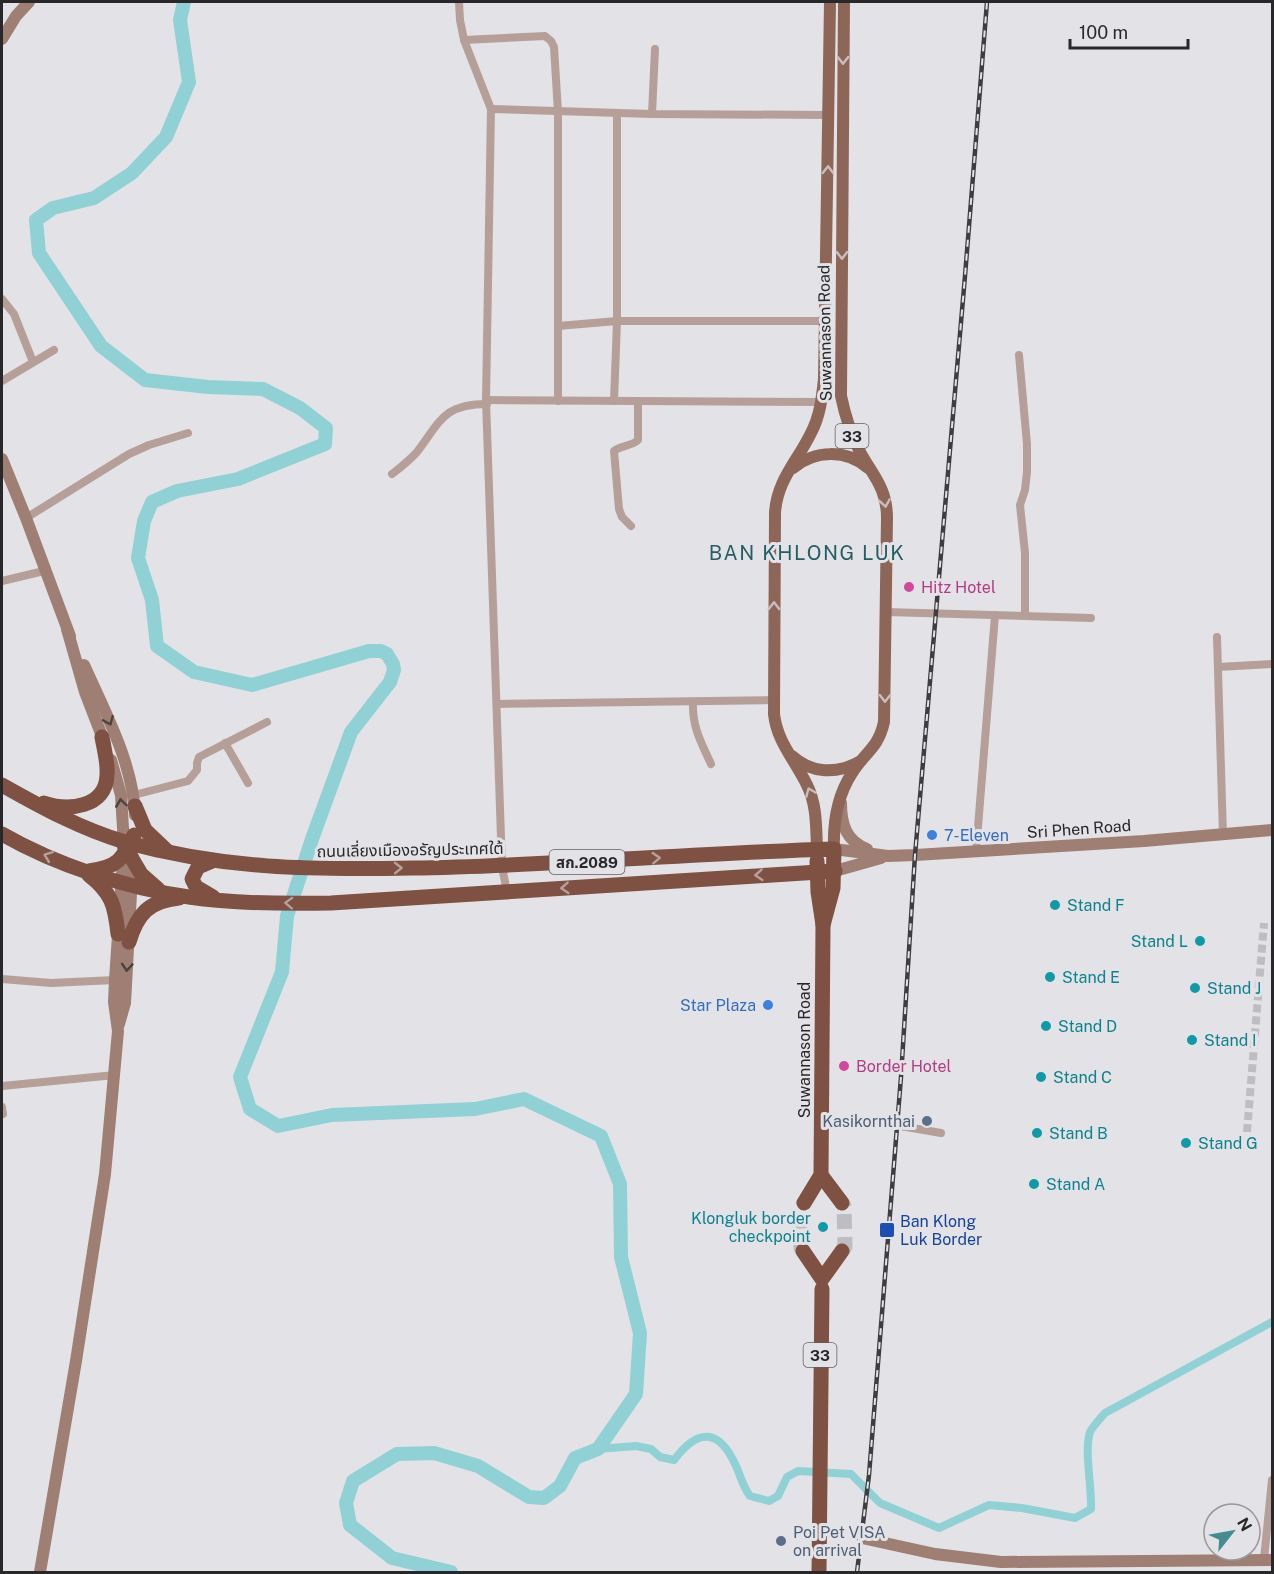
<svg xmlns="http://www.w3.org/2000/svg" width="1274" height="1574" font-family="'Public Sans','Noto Sans Thai',sans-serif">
	<rect width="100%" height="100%" fill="#e3e3e7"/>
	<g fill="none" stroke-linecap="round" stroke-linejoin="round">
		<!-- canal -->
		<path stroke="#90d1d6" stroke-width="8" d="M598 1449 636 1446 651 1449 660 1457 674 1460C698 1428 719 1428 736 1466 741 1477 743 1487 750 1496L769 1501 778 1496 787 1477 798 1471 851 1474 880 1503 939 1528 989 1505 1022 1508 1075 1518 1091 1509C1092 1487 1084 1451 1090 1432 1093 1426 1100 1419 1105 1413L1272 1322"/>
		<!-- river -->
		<polyline stroke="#90d1d6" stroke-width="14" points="184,2 180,20 189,82 166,137 132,173 94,198 53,208 36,220 39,253 101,346 145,380 208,387 263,389 300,408 326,428 325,444 238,479 177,491 152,502 144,521 138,558 152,600 157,646 194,672 252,685 369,651 381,651 387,654 393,664 394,670 390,682 351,732 312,839 287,916 282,972 240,1077 250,1109 278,1126 332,1115 475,1109 524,1099 601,1136 620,1184 621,1257 640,1333 636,1394 598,1449 575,1458 560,1486 544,1498 529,1497 478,1466 434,1453 397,1454 353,1481 346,1503 350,1525 392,1558 451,1572"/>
		<!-- street-tunnel -->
		<polyline stroke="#bebec1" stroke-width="8" stroke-dasharray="8 4" stroke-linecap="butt" points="1247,1132 1264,923"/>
		<!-- highway-tunnel -->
		<g stroke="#bebec1" stroke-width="15" stroke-dasharray="15 8" stroke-linecap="butt">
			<path d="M803 1251 801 1248C801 1235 797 1214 804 1203"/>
			<polyline points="842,1251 845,1247 844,1206 842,1203"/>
		</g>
		<!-- street -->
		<g stroke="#b69f98" stroke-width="8">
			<polyline points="459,2 460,20 464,40 491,109 486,400 502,867 507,892"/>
			<polyline points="464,40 545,36 551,41 554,47 558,112 558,401"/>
			<polyline points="491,109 652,114 829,115"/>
			<polyline points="652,114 655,49"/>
			<polyline points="2,299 14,314 33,362"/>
			<polyline points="558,326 617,321 825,321"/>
			<polyline points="1019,355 1027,444 1027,472 1025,490 1020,505 1025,553 1025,616"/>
			<polyline points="2,381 54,350"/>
			<polyline points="486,400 822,402"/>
			<polyline points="614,401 617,321 617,113"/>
			<path d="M392 474C401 467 409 461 417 452 440 422 443 404 487 404"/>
			<polyline points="26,518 129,454 149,445 188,433"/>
			<path d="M631 526 622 517 619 509 614 451C620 445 631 447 638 440V401"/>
			<polyline points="2,581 44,571"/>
			<polyline points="886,612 1091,618"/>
			<polyline points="1217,637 1223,835"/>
			<polyline points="1218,667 1272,664"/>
			<path d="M693 702C692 727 701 742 711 764"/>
			<polyline points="497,704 774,700"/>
			<polyline points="225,743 248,783"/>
			<polyline points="134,795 188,781 197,770 197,763 199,757 267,722"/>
			<polyline points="976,852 995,615"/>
			<polyline points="2,979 51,983 115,980"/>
			<polyline points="2,1086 115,1075"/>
			<polyline points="2,1107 3,1114"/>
			<polyline points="821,1120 895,1125 941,1133"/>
			<polyline points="1264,1559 1272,1480"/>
		</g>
		<!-- secondary -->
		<g stroke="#9f7e73" stroke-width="12">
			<polyline points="2,39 16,16 29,2"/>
			<polyline points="2,459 26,518 70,636"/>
			<polyline points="67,629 85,692 105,744"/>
			<path d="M84 665C105 712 133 763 135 815"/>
			<path d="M841 803C841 824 846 841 867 849"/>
			<polyline points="834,849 888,856 915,855 1144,841 1272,830"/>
			<polyline points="835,871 881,858"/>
			<polyline points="119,1024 125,1003 133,857"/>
			<polyline points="862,1538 935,1554 1001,1562 1272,1560"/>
			<polyline points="40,1572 76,1361 105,1174 118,1031 114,1002 115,980 124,845 121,795 111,760"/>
		</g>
		<!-- primary -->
		<g stroke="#8e6658" stroke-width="12">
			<path d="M793 468C815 450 846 449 868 468"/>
			<path d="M792 756C812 774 837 774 859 762"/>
			<path d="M817 849C816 827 817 805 807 785 795 760 777 742 774 714L775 513C777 480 797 462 811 433 820 416 822 398 824 379L830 2"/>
			<path d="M834 849C833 821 837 796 852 773 865 752 878 749 884 722L887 518C887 487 872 475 859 450 850 432 845 415 841 396L844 2"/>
		</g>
		<!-- highway -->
		<g stroke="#7e5142" stroke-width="15">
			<path d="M2 785C41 807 81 829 125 842 224 869 310 870 412 868 553 866 693 853 834 849L833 888 823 925"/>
			<path d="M44 803C68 811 106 808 107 775 108 762 104 749 102 737"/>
			<polyline points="135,806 145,830 167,851"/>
			<path d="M2 834C56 865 126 888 189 897 235 904 284 904 331 903L835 871"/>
			<polyline points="124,845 141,874 158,889"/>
			<polyline points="212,861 198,867 192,879 196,887 213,897"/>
			<path d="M89 871C118 867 122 860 134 835"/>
			<path d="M89 875C112 893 115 906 118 934"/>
			<path d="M129 942C137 914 149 901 179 898"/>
			<polyline points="821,1175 842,1203"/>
			<polyline points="804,1203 821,1175 823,925 818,892 817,861"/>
			<polyline points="803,1251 822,1279 842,1251"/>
			<polyline points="819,1572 822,1289"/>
		</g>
		<!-- rail casing -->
		<g stroke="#3e3e40" stroke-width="4.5">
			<polyline id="rail" points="857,1572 869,1475 901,1077 915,855 965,276 987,2"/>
		</g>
		<!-- rail -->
		<use href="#rail" stroke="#e3e3e7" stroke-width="2" stroke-dasharray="7" stroke-linecap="butt"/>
	</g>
	<!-- one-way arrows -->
	<defs><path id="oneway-chevron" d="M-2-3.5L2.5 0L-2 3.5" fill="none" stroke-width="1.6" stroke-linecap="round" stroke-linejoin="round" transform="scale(1.5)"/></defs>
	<g stroke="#cabebc">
		<use href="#oneway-chevron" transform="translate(843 60) rotate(90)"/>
		<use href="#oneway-chevron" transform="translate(828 170) rotate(-89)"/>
		<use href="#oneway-chevron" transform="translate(842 255) rotate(90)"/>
		<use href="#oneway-chevron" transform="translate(885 503) rotate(81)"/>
		<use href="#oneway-chevron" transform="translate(774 606) rotate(-90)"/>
		<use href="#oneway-chevron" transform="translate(885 698) rotate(91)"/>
		<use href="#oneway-chevron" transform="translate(810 792) rotate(-113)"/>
	</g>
	<g stroke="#4c4240">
		<use href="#oneway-chevron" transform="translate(109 721) rotate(67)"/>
		<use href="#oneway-chevron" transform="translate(121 803) rotate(-98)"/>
		<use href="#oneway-chevron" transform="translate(127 967) rotate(94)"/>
	</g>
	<g stroke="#b6a19d">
		<use href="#oneway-chevron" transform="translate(48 856) rotate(-159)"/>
		<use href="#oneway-chevron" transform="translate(656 858) rotate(-3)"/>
		<use href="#oneway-chevron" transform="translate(398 868) rotate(-1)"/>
		<use href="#oneway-chevron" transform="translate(759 875) rotate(176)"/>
		<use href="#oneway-chevron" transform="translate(565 888) rotate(176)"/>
		<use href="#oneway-chevron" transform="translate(289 903) rotate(-178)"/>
	</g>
	<!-- markers -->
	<g fill="#d1479c" stroke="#e3e3e7" stroke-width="2">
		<circle cx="909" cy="587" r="6"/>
		<circle cx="844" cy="1066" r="6"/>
	</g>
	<g fill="#3f7fe0" stroke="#e3e3e7" stroke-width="2">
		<circle cx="932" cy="835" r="6"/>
		<circle cx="768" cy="1005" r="6"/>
	</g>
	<g fill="#0f9aa8" stroke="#e3e3e7" stroke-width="2">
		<circle cx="1055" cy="905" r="6"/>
		<circle cx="1200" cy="941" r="6"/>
		<circle cx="1050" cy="977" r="6"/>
		<circle cx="1195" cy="988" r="6"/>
		<circle cx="1046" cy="1026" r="6"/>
		<circle cx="1192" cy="1040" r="6"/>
		<circle cx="1041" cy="1077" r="6"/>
		<circle cx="1037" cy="1133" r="6"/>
		<circle cx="1186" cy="1143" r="6"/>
		<circle cx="1034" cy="1184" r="6"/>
		<circle cx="823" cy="1227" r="6"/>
	</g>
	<g fill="#5c6f8a" stroke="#e3e3e7" stroke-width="2">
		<circle cx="927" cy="1121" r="6"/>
		<circle cx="781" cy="1541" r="6"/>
	</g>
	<rect fill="#1a4fb4" stroke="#e3e3e7" stroke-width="2" x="879" y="1222" width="16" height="16" rx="3"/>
	<g text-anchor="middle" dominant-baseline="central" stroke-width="6" stroke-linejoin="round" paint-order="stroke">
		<!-- shield labels -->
		<g fill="#e3e3e7" stroke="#606063" stroke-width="1.5">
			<rect x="835.5" y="424" width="33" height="24" rx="4.5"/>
			<rect x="549.5" y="850" width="75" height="24" rx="4.5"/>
			<rect x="803.5" y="1343" width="33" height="24" rx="4.5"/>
		</g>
		<g font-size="15" font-weight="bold" fill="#28282a">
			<text x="852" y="436">33</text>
			<text x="587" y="862">สก.2089</text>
			<text x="820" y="1355">33</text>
		</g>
		<!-- street labels -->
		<g font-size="16" fill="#28282a" stroke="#e3e3e7">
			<text transform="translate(825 333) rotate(-91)">Suwannason Road</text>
			<text transform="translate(1079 829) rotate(-4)">Sri Phen Road</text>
			<text transform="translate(410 850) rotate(-1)">ถนนเลี่ยงเมืองอรัญประเทศใต้</text>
			<text transform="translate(804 1050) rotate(-90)">Suwannason Road</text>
		</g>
		<!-- hotel labels -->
		<g font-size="16" fill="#b23c85" stroke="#e3e3e7" text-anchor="start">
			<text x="921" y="587">Hitz Hotel</text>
			<text x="856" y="1066">Border Hotel</text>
		</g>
		<!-- shop labels -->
		<g font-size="16" fill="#366cbe" stroke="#e3e3e7" text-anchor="start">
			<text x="944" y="835">7-Eleven</text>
			<text x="756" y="1005" text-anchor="end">Star Plaza</text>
		</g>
		<!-- culture labels -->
		<g font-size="16" fill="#0d838f" stroke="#e3e3e7" text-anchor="start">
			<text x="1067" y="905">Stand F</text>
			<text x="1188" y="941" text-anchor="end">Stand L</text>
			<text x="1062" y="977">Stand E</text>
			<text x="1207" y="988">Stand J</text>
			<text x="1058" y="1026">Stand D</text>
			<text x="1204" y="1040">Stand I</text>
			<text x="1053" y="1077">Stand C</text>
			<text x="1049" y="1133">Stand B</text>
			<text x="1198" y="1143">Stand G</text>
			<text x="1046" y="1184">Stand A</text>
			<text x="811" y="1218" text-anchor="end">Klongluk border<tspan x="811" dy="18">checkpoint</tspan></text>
		</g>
		<!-- service labels -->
		<g font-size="16" fill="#4e5e75" stroke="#e3e3e7" text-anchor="end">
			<text x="915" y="1121">Kasikornthai</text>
			<text x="793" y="1532" text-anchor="start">Poi Pet VISA<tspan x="793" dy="18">on arrival</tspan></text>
		</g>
		<!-- transit labels -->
		<g font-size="16" fill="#164399" stroke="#e3e3e7" text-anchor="start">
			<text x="900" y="1221">Ban Klong<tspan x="900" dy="18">Luk Border</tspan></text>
		</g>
		<!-- quarter labels -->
		<g font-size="20" letter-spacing="1.5" fill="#255f64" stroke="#e3e3e7">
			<text x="807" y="553">BAN KHLONG LUK</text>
		</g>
	</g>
	<!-- border -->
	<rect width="1274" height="1574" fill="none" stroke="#28282a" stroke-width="6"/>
	<!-- north arrow -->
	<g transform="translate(1232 1532) rotate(59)"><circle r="28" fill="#e3e3e7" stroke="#98989b" stroke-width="1.5"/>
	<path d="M0-4.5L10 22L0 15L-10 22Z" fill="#448b92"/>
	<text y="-9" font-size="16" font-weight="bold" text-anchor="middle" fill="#28282a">N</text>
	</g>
	<!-- scale -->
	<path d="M1070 39v9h118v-9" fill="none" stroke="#28282a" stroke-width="3"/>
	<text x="1079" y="39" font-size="18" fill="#28282a" stroke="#e3e3e7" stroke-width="4.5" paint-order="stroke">100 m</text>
</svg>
